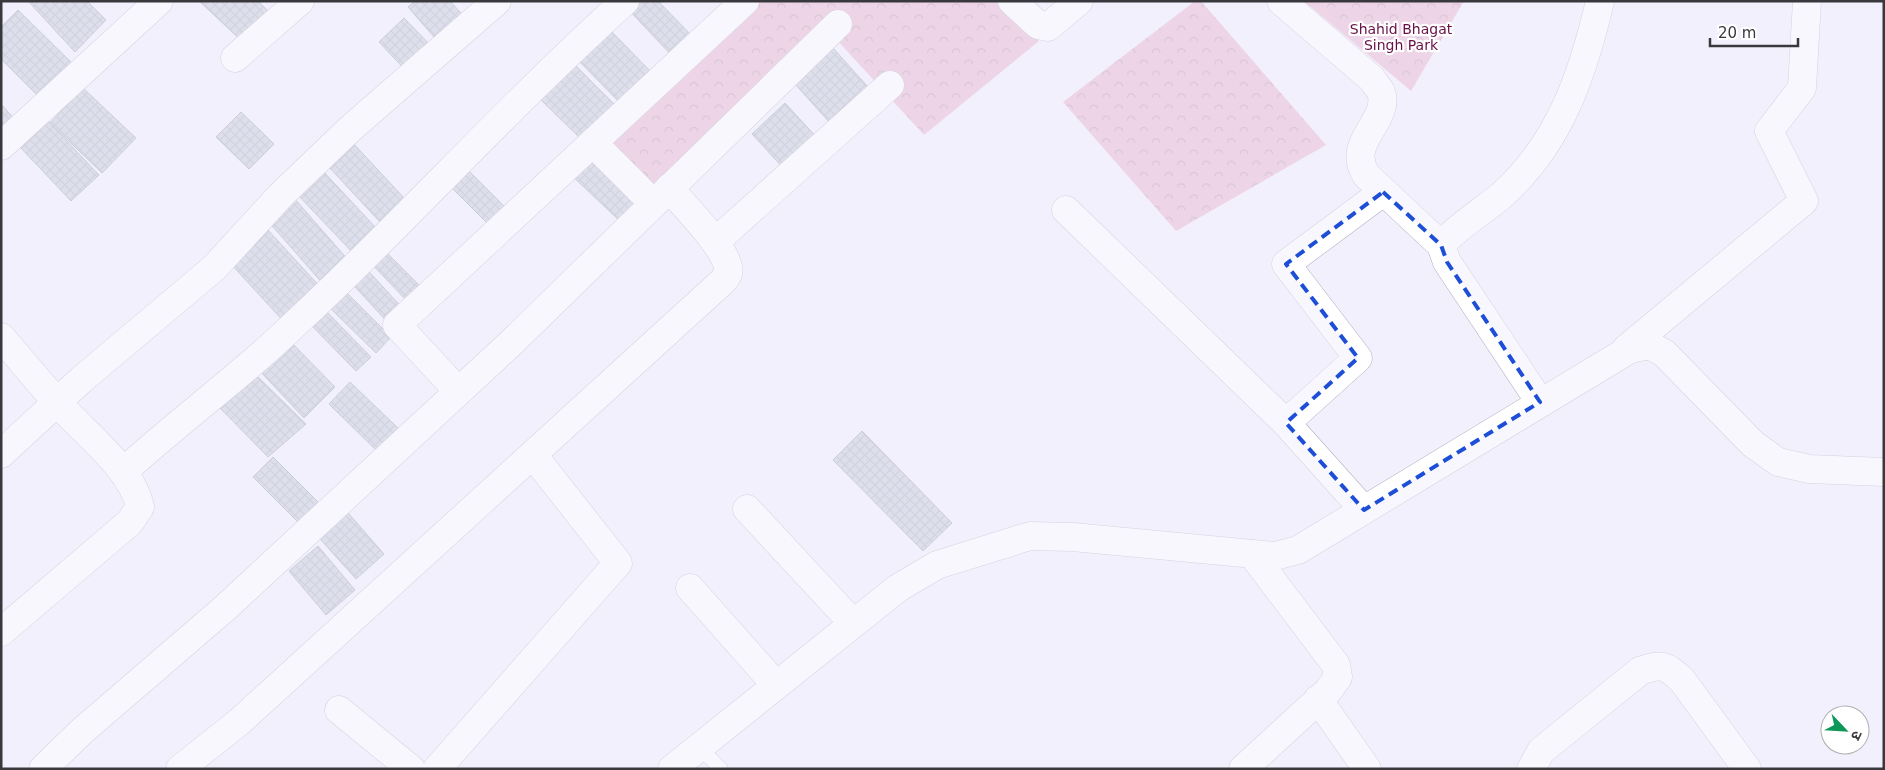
<svg xmlns="http://www.w3.org/2000/svg" width="1885" height="770" font-family="'DejaVu Sans','Noto Sans Devanagari',sans-serif">
	<defs>
		<pattern id="park-crowns" width="20" height="18" patternUnits="userSpaceOnUse" patternTransform="scale(1.25)"><rect width="20" height="18" fill="#e6b4cc"/><path d="M2 6a3 3 0 1 1 6 0M12 15a3 3 0 1 1 6 0" fill="none" stroke="#bb93a7"/></pattern>
		<pattern id="building-cross-hatch" width="8" height="8" patternUnits="userSpaceOnUse" patternTransform="scale(1.25)"><rect width="8" height="8" fill="#c6cbd8"/><path d="M0 0l8 8M0 8l8-8" fill="none" stroke="#abafba"/></pattern>
	</defs>
	<rect width="100%" height="100%" fill="#f3f0fe"/>
	<!-- park -->
	<g fill="url(#park-crowns)">
		<polygon points="759,1 1000,1 1039,41 924,135 824,26 655,195 598,141"/>
		<polygon points="1195,1 1201,1 1326,145 1176,231 1063,102"/>
		<polygon points="1304,1 1464,1 1411,91"/>
	</g>
	<!-- building -->
	<g fill="url(#building-cross-hatch)" stroke="#9da3af">
		<polygon points="28,1 87,1 106,20 75,52"/>
		<polygon points="199,1 258,1 272,15 245,44"/>
		<polygon points="415,1 450,1 468,21 441,45 408,7"/>
		<polygon points="632,1 658,1 695,39 675,59 626,7"/>
		<polygon points="18,10 77,68 44,102 1,59 1,27"/>
		<polygon points="404,18 437,52 411,76 379,42"/>
		<polygon points="609,29 656,77 624,107 577,59"/>
		<polygon points="833,48 869,88 830,123 795,84"/>
		<polygon points="573,63 618,108 585,143 539,98"/>
		<polygon points="83,88 136,138 102,173 50,123"/>
		<polygon points="785,103 819,140 786,171 752,134"/>
		<polygon points="1,104 18,123 1,139"/>
		<polygon points="241,112 274,144 249,169 216,137"/>
		<polygon points="47,120 99,175 71,201 19,146"/>
		<polygon points="351,141 406,200 381,223 326,164"/>
		<polygon points="590,151 642,200 622,223 569,173"/>
		<polygon points="462,164 512,214 495,231 445,181"/>
		<polygon points="322,170 378,230 353,253 297,194"/>
		<polygon points="293,197 350,262 324,285 267,220"/>
		<polygon points="268,230 323,290 286,324 231,264"/>
		<polygon points="379,245 423,289 409,303 366,258"/>
		<polygon points="362,264 406,312 391,326 346,277"/>
		<polygon points="343,289 391,337 376,353 327,305"/>
		<polygon points="322,307 371,357 356,371 308,322"/>
		<polygon points="286,337 335,387 304,418 256,367"/>
		<polygon points="253,372 306,424 268,457 219,407"/>
		<polygon points="350,382 400,430 378,452 329,404"/>
		<polygon points="862,431 952,523 923,551 833,460"/>
		<polygon points="273,457 322,506 302,526 253,477"/>
		<polygon points="342,506 384,554 356,579 313,531"/>
		<polygon points="318,546 355,590 326,615 289,571"/>
	</g>
	<g fill="none" stroke-linecap="round" stroke-linejoin="round">
		<!-- service casing -->
		<g stroke="#b0aebb" stroke-width="15">
			<polyline id="service" points="699,747 721,769"/>
		</g>
		<!-- minor casing -->
		<g stroke="#b0aebb" stroke-width="29">
			<g id="minor">
				<polyline points="1012,1 1038,25 1048,27 1079,1"/>
				<path d="M1281 1 1372 79C1374 83 1379 88 1381 92 1391 121 1345 141 1366 175L1441 245"/>
				<polyline points="235,58 300,1"/>
				<polyline points="593,143 653,203"/>
				<polyline points="1,146 159,1"/>
				<polyline points="1066,210 1286,423 1364,510"/>
				<polyline points="715,242 890,85"/>
				<path d="M1 337C20 359 38 381 57 402 83 432 132 468 140 507L130 522 1 632"/>
				<polyline points="1626,349 1804,201 1769,131 1802,88 1807,1"/>
				<polyline points="458,391 397,325 745,1"/>
				<path d="M1540 402 1447 262 1441 245C1459 225 1482 212 1502 195 1560 143 1583 74 1600 1"/>
				<polyline points="1286,423 1358,358 1286,264 1383,192"/>
				<polyline points="1,454 81,380 214,268 281,195 350,129 497,1"/>
				<path d="M123 472C170 429 222 390 270 347 392 236 502 112 625 1"/>
				<polyline points="747,509 853,623"/>
				<polyline points="690,588 776,685"/>
				<polyline points="1318,699 1367,769"/>
				<polyline points="339,710 411,769"/>
				<polyline points="43,769 81,732 225,608 511,343 838,24"/>
				<path d="M180 769 239 722 723 281C727 276 730 273 728 267 723 244 684 206 669 188"/>
				<polyline points="437,769 618,563 533,455"/>
				<polyline points="672,769 898,588 937,565 1030,536 1073,537 1275,556 1298,550 1630,349 1649,345 1664,353 1753,444 1778,462 1809,469 1884,472"/>
				<polyline points="1243,769 1328,691 1338,677 1336,665 1252,554"/>
				<path d="M1531 769 1541 751 1640 671C1662 663 1665 665 1682 680L1747 769"/>
			</g>
		</g>
		<!-- service -->
		<use href="#service" stroke="#fff" stroke-width="14"/>
		<!-- minor -->
		<use href="#minor" stroke="#fff" stroke-width="28"/>
	</g>
	<!-- marked area -->
	<path d="M0 0H1885V770H0ZM1383 192 1441 245 1447 262 1540 402 1364 510 1286 423 1358 358 1286 264Z" fill="#f3f0fe" fill-opacity=".55" fill-rule="evenodd"/>
	<path fill="none" stroke="#1d4ed8" stroke-width="4" stroke-dasharray="10 6" stroke-linejoin="round" d="M1383 192 1441 245 1447 262 1540 402 1364 510 1286 423 1358 358 1286 264Z"/>
	<g text-anchor="middle" dominant-baseline="central" stroke-width="4.5" stroke-linejoin="round" paint-order="stroke">
		<!-- park labels -->
		<g font-size="14" fill="#680f46" stroke="#fff">
			<text x="1401" y="29">Shahid Bhagat<tspan x="1401" dy="16">Singh Park</tspan></text>
		</g>
	</g>
	<!-- border -->
	<rect width="1885" height="770" fill="none" stroke="#39383d" stroke-width="5"/>
	<!-- north arrow -->
	<g transform="translate(1845 730) rotate(115)"><circle r="24" fill="#ffffff" stroke="#b0afb1"/>
	<path d="M0-4L9 19L0 12L-9 19Z" fill="#0e9858"/>
	<text y="-8" font-size="14" font-weight="bold" text-anchor="middle" fill="#39383d">उ</text>
	</g>
	<!-- scale -->
	<path d="M1710 38v8h88v-8" fill="none" stroke="#39383d" stroke-width="2.5"/>
	<text x="1718" y="38" font-size="15" fill="#39383d" stroke="#ffffff" stroke-width="4" paint-order="stroke">20 m</text>
</svg>
